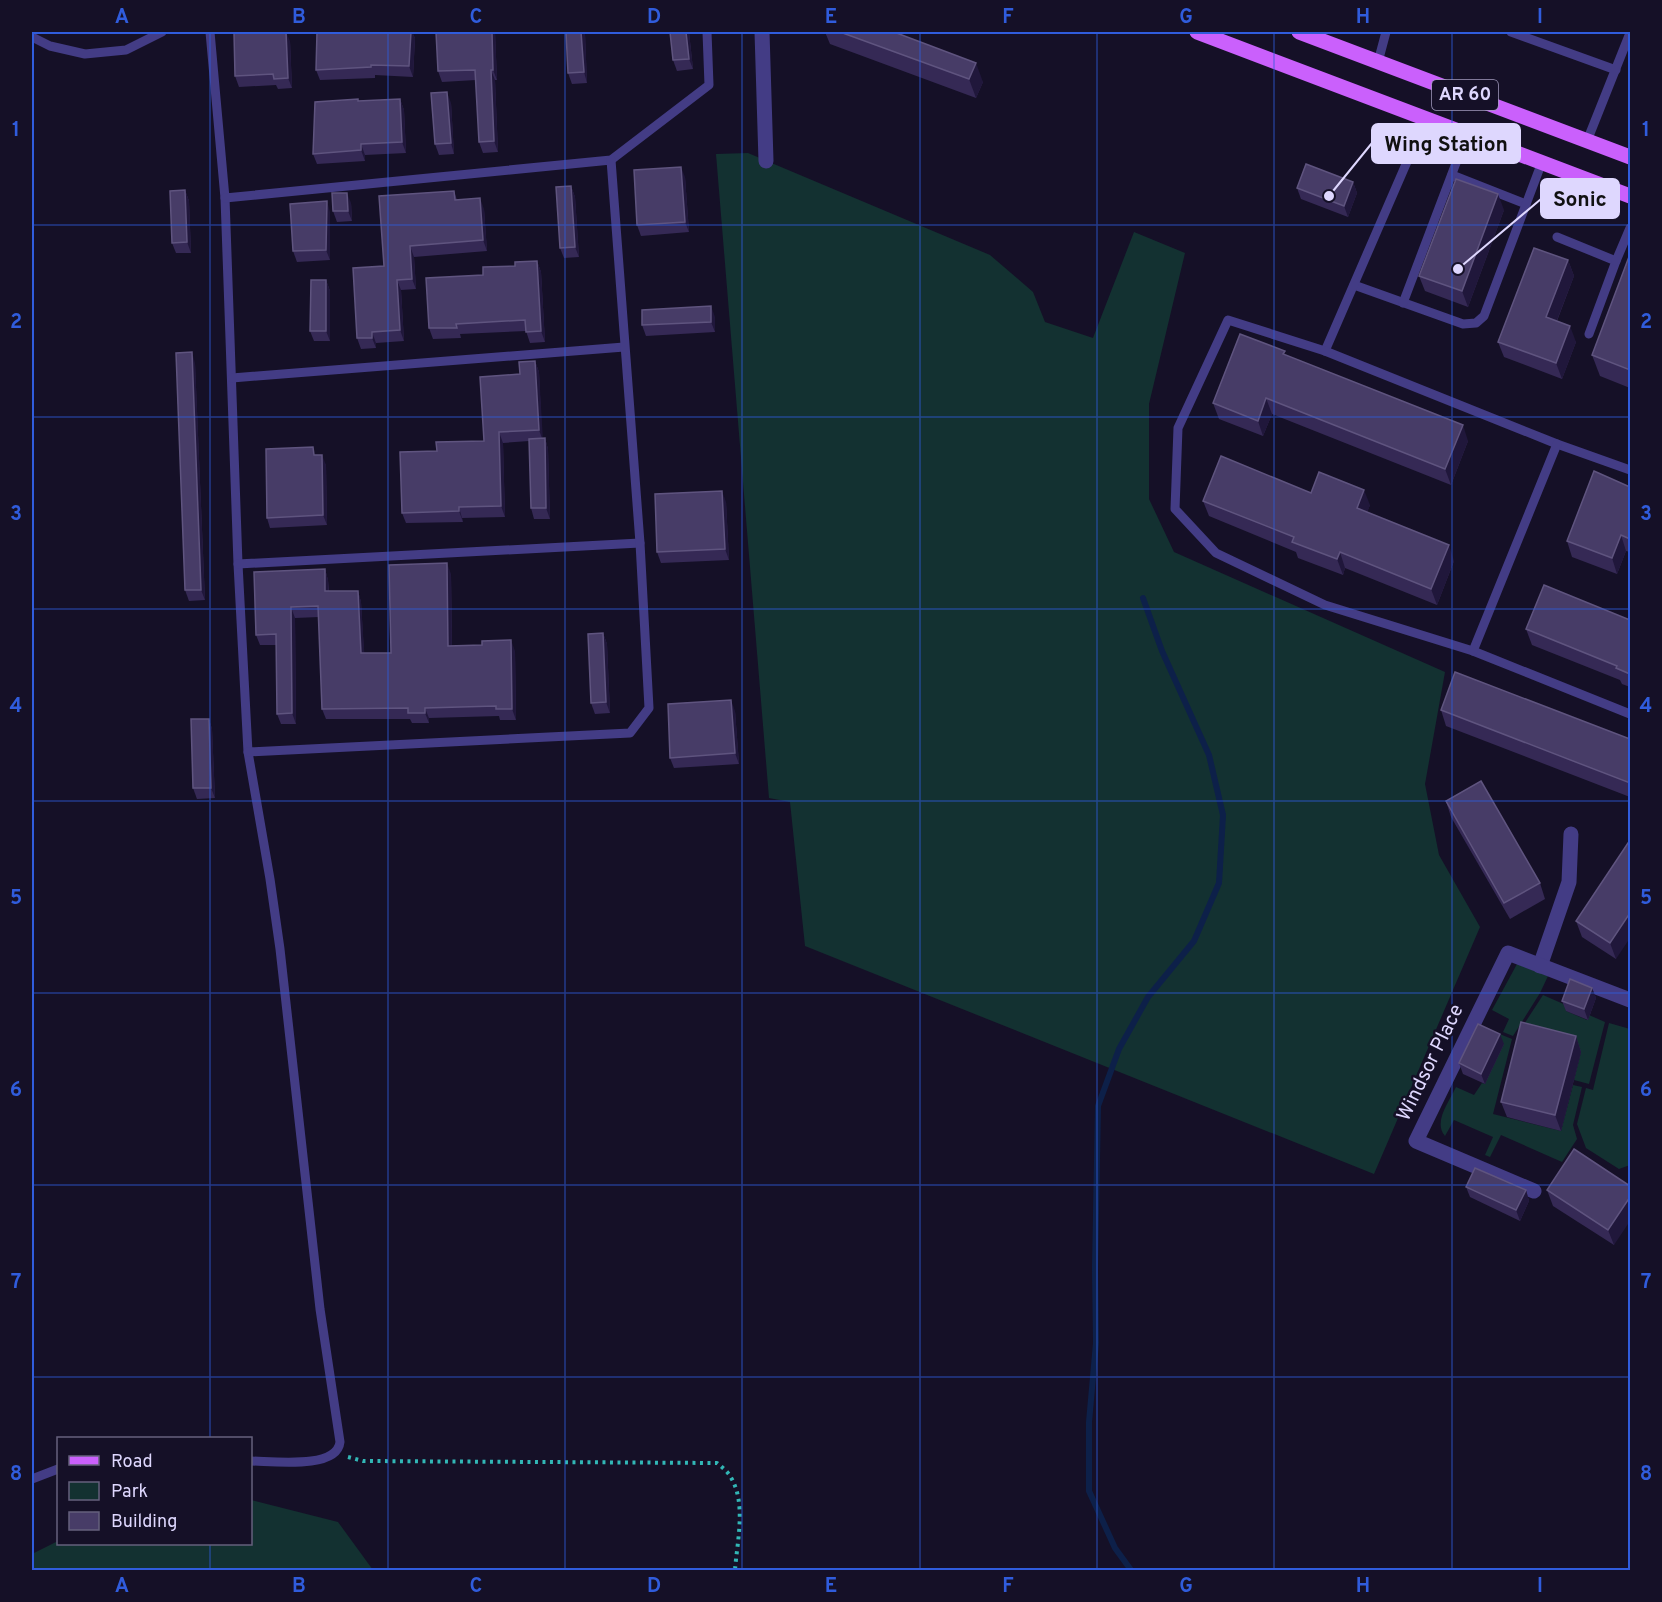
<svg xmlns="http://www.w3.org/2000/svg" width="1662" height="1602" font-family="Overpass,sans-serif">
	<rect width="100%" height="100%" fill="#151027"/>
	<!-- green -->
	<g fill="#133131">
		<polygon points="748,153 990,255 1033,292 1045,322 1093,338 1134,232 1185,253 1149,404 1149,499 1174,552 1445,672 1425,784 1439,855 1480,927 1374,1174 805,946 790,802 769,798 716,154"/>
		<polygon points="1517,964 1548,976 1540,993 1513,1036 1503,1032 1509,1019 1492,1010"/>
		<polygon points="1543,995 1568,1006 1566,1011 1587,1020 1589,1015 1605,1022 1589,1084 1574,1080 1581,1052 1517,1035"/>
		<polygon points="1609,1023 1630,1029 1630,1165 1619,1169 1586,1148 1577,1124 1586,1088 1593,1090"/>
		<path d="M1485 1028 1512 1039 1493 1114 1561 1131 1573 1085 1582 1087 1573 1125 1577 1139 1562 1162 1501 1135 1490 1157 1485 1155 1493 1137 1454 1120 1445 1136C1433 1122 1449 1102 1456 1087L1474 1095 1482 1083 1485 1084Z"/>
		<polygon points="251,1500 338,1522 373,1570 32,1570 32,1554 58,1541 58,1544 250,1544"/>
	</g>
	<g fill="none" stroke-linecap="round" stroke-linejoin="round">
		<!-- stream -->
		<polyline stroke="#0d2049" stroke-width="6" points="1131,1570 1115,1548 1089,1491 1089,1422 1096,1343 1095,1268 1098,1106 1119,1049 1148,997 1194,941 1219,883 1223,815 1209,755 1162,651 1143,598"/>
		<!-- path -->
		<path stroke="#32b7b6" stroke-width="4" stroke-dasharray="3 4.5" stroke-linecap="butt" d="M348 1457 363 1461 717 1463C722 1467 727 1471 730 1476 747 1502 737 1542 735 1570"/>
		<!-- lane -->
		<g stroke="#433c85" stroke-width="9">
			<path d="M210 32 225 198 238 564 248 752 270 879 280 949 320 1309 340 1442C337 1470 271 1461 250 1461"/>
			<polyline points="1511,32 1616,70"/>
			<polyline points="32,37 50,46 85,54 126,50 162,32"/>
			<polyline points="1378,62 1386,32"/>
			<polyline points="1587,141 1630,33"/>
			<polyline points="1452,175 1526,204"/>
			<polyline points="225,198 611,160 709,85 707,32"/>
			<polyline points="1557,237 1616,261 1589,334"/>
			<polyline points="1616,261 1630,228"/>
			<polyline points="1354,285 1463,324 1476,323 1484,316 1542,162"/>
			<polyline points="1403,303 1467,134"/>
			<polyline points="1325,351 1426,118"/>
			<polyline points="232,378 624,347"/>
			<polyline points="1630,470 1557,444 1325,351 1228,320 1178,428 1175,509 1216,553 1325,605 1473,651 1630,714"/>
			<polyline points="238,564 640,543"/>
			<polyline points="1473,651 1557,444"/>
			<polyline points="248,752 630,733 649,708 640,543 611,160"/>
			<polyline points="32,1479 58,1469"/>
		</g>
		<!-- street -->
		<g stroke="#433c85" stroke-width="15">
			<polyline points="762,32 766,161"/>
			<polyline points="1540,966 1569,882 1571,834"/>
			<polyline points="1534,1191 1416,1141 1508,953 1630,1000"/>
		</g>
		<!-- primary -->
		<g stroke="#ca60fc" stroke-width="15">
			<polyline points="1197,32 1630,196"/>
			<polyline points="1299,32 1630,157"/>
		</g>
	</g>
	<!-- wall -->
	<g fill="#352955">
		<polygon points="317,32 412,32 415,38 413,77 375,75 375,78 320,80 316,70"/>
		<polygon points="436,32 495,32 497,80 495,80 498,152 483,153 479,142 476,80 442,82 438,71"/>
		<polygon points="689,32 693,69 677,71 673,60"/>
		<polygon points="825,32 904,32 903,35 983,82 976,98 830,44"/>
		<polygon points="585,34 587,83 572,84 568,73"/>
		<polygon points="290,41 292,88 278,89 276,85 239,87 235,76"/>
		<polygon points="358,99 359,101 400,99 404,110 406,153 365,155 365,161 317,164 313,154"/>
		<polygon points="451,103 454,154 439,155 435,144"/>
		<polygon points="685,177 689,232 641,236 637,225"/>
		<polygon points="1353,182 1357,193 1348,217 1301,199 1297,188"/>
		<polygon points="571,186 575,197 579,257 564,258 560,248"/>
		<polygon points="185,190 189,201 191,253 176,253 172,243"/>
		<polygon points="454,191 457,200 484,209 487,251 414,257 416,289 401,290 404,341 376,343 376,348 361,349 357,338 384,266"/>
		<polygon points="351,203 352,221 337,222 333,211"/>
		<polygon points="1504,210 1468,307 1425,291 1419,276"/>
		<polygon points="330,212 330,260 297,262 293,251"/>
		<polygon points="1630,254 1630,388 1600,376 1592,355"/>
		<polygon points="1568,260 1574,276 1557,321 1576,342 1562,379 1504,357 1498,342"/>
		<polygon points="537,261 541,272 545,342 530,343 526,331 460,334 461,338 433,339 429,328 483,275 515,266"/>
		<polygon points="326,280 330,291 330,341 314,341 310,331"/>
		<polygon points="715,317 715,332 646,336 642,325"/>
		<polygon points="1286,355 1468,441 1451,485 1272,414 1263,436 1219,419 1213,403"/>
		<polygon points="535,361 539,372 542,438 545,438 548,449 550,519 534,519 531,508 529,441 503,443 505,517 462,518 463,522 406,523 402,513 437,451 484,441 520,374"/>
		<polygon points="195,363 205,600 189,601 185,590"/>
		<polygon points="316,455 326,465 327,525 270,528 267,518"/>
		<polygon points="1630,487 1630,552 1626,551 1617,574 1572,557 1567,541"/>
		<polygon points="1203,501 1370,505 1367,512 1454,561 1437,605 1345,568 1343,575 1298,558 1296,552 1209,516"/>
		<polygon points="726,502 729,560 661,563 657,552"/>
		<polygon points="325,569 328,580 329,591 358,591 361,602 364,653 391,653 451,574 452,646 515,651 516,720 500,720 499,716 429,718 429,723 412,723 410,719 326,719 322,709 319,617 295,618 296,724 281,724 277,714 277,645 260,645 256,635"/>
		<polygon points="1630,620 1630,687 1622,684 1620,680 1532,645 1526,629"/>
		<polygon points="603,633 607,644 610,713 595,714 591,703"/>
		<polygon points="1441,710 1630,739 1630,797 1446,726"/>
		<polygon points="735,711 739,764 674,768 670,758"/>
		<polygon points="209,719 212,729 215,798 197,799 193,788"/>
		<polygon points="1446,801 1540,883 1545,899 1510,919 1451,817"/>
		<polygon points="1630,840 1616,959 1582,937 1576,921"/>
		<polygon points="1592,988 1596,998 1588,1020 1566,1011 1562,1001"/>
		<polygon points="1576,1036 1581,1052 1561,1131 1507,1117 1501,1102"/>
		<polygon points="1504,1044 1485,1084 1463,1074 1459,1063"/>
		<polygon points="1630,1186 1614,1245 1553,1206 1547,1190"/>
		<polygon points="1466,1187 1526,1190 1529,1201 1520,1221 1470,1197"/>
	</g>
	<!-- shaded-wall -->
	<g fill="#20173b">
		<polygon points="286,32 290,41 292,88 288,78"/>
		<polygon points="411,32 412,32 415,38 413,77 409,66"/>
		<polygon points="492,32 495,32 497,80 493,70"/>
		<polygon points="581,32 584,32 585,34 587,83 584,72"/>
		<polygon points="686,32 689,32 693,69 689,59"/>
		<polygon points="891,32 904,32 898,49"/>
		<polygon points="976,63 983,82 976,98 969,79"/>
		<polygon points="491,70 495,80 498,152 494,141"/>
		<polygon points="447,92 451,103 454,154 451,143"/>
		<polygon points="400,99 404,110 406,153 402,142"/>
		<polygon points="361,144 365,155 365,161 361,150"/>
		<polygon points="681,167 685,177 689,232 685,222"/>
		<polygon points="1353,182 1357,193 1348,217 1344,206"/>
		<polygon points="571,186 575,197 579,257 575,247"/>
		<polygon points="185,190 189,201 191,253 187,242"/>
		<polygon points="347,193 351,203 352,221 348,211"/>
		<polygon points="1498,194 1504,210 1468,307 1462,291"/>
		<polygon points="480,198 484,209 487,251 483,240"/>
		<polygon points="327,201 330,212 330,260 326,250"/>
		<polygon points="410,246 414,257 416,289 412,279"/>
		<polygon points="1568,260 1574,276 1552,333 1546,317"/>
		<polygon points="537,261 541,272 545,342 541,331"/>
		<polygon points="326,280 330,291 330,341 326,331"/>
		<polygon points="397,280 401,290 404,341 400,330"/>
		<polygon points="711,306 715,317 715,332 711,322"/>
		<polygon points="1570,326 1576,342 1562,379 1556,363"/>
		<polygon points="372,332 376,343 376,348 372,338"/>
		<polygon points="192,352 195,363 205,600 201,590"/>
		<polygon points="535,361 539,372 543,441 539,430"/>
		<polygon points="1266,398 1272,414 1263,436 1258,421"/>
		<polygon points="1463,425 1468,441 1451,485 1445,469"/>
		<polygon points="499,432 503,443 505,517 501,506"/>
		<polygon points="545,438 548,449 550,519 546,508"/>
		<polygon points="322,455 326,465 327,525 323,515"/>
		<polygon points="1364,490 1370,505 1363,524 1357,508"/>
		<polygon points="722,491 726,502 729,560 725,549"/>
		<polygon points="459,507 462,518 463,522 459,511"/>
		<polygon points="1621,535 1626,551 1617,574 1612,558"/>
		<polygon points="1449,545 1454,561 1437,605 1431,589"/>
		<polygon points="1340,552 1345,568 1343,575 1337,559"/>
		<polygon points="447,563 451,574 452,656 448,646"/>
		<polygon points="325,569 328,580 329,602 325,591"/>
		<polygon points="358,591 361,602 365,664 361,653"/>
		<polygon points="291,607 295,618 296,724 292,713"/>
		<polygon points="603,633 607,644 610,713 606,702"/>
		<polygon points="511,640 515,651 516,720 512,709"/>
		<polygon points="731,700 735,711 739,764 735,753"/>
		<polygon points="425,708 429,718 429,723 425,713"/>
		<polygon points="209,719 212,729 215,798 211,788"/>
		<polygon points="1630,913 1630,938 1616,959 1610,943"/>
		<polygon points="1592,988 1596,998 1588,1020 1584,1009"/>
		<polygon points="1500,1034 1504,1044 1485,1084 1481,1074"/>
		<polygon points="1576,1036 1581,1052 1561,1131 1555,1115"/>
		<polygon points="1526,1190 1529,1201 1520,1221 1516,1210"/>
		<polygon points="1630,1197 1630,1221 1614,1245 1608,1230"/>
	</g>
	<!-- building -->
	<g fill="#473c67" stroke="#5f547f" stroke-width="1.5">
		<polygon points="263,32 286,32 288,78 274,79 273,74 235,76 234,33"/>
		<polygon points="317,32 411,32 409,66 371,65 371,67 316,70"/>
		<polygon points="436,32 492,32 493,70 491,70 494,141 479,142 475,70 438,71"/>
		<polygon points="566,32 581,32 584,72 568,73"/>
		<polygon points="670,32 686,32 689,59 673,60"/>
		<polygon points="840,32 894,32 976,63 969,79"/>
		<polygon points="447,92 451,143 435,144 431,93"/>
		<polygon points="358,99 358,101 400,99 402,142 361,144 361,150 313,154 315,102"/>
		<polygon points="1306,164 1353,182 1344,206 1297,188"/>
		<polygon points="681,167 685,222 637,225 634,170"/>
		<polygon points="1456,179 1498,194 1462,291 1419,276"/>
		<polygon points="571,186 575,247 560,248 556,187"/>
		<polygon points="185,190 187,242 172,243 170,191"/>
		<polygon points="454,191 455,200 480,198 483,240 410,246 412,279 397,280 400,330 372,332 372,338 357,338 353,268 384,266 379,196"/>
		<polygon points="332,193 347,193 348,211 333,211"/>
		<polygon points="327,201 326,250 293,251 290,204"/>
		<polygon points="1534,248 1568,260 1546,317 1570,326 1556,363 1498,342"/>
		<polygon points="1630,254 1630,370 1592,355"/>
		<polygon points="537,261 541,331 526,332 525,320 456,324 457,328 429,328 426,278 483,275 483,267 515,266 515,262"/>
		<polygon points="311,280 326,280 326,331 310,331"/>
		<polygon points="711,306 711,322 642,325 642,310"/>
		<polygon points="1240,334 1285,351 1283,354 1463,425 1445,469 1266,398 1258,421 1213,403"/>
		<polygon points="192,352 201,590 185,590 176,353"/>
		<polygon points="535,361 539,430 499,432 501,506 459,507 459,511 402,513 400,452 437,451 436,442 484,441 480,377 520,374 519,362"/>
		<polygon points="545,438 546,508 531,508 529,439"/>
		<polygon points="313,447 314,455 322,455 323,515 267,518 266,449"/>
		<polygon points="1221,456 1311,493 1319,472 1364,490 1357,508 1449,545 1431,589 1340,552 1337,559 1292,542 1294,537 1203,501"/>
		<polygon points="1594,471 1630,487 1630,539 1621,535 1612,558 1567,541"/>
		<polygon points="722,491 725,549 657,552 655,494"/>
		<polygon points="447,563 448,646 482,645 482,641 511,640 512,709 496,709 496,706 425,708 425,713 408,713 408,708 322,709 318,606 291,607 292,713 277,714 276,634 256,635 254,572 325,569 325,591 358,591 361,653 391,653 389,565"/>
		<polygon points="1544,585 1630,620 1630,674 1616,668 1617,666 1526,629"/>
		<polygon points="603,633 606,702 591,703 588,634"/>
		<polygon points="1455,672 1630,739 1630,783 1441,710"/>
		<polygon points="731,700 735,753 670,758 668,704"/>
		<polygon points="191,719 209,719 211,788 193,788"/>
		<polygon points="1481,781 1540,883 1504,903 1446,801"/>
		<polygon points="1630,840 1630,913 1610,943 1576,921"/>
		<polygon points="1570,979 1592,988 1584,1009 1562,1001"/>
		<polygon points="1521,1022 1576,1036 1555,1115 1501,1102"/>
		<polygon points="1478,1024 1500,1034 1481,1074 1459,1063"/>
		<polygon points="1574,1149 1630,1186 1630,1197 1608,1230 1547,1190"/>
		<polygon points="1475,1168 1526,1190 1516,1210 1466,1187"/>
	</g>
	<!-- grid -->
	<path fill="none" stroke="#305cdc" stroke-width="1.5" stroke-opacity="0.55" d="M210 32V1438M388 32V1570M565 32V1570M742 32V1570M920 32V1570M1097 32V1570M1274 32V1570M1452 32V1570M32 225H1630M32 417H1630M32 609H1630M32 801H1630M32 993H1630M32 1185H1630M32 1377H1630M210 1544V1570"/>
	<g text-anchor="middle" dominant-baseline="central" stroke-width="5" stroke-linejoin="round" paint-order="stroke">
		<!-- shield labels -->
		<rect fill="#151027" stroke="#a29bbe" stroke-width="1.5" x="1432" y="80" width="66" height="30" rx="4.5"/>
		<g font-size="18" font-weight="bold" fill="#ded7fe">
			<text x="1465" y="95">AR 60</text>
		</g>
		<!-- street labels -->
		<g font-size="20" fill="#ded7fe" stroke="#151027">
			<text transform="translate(1431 1063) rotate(-64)">Windsor Place</text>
		</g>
	</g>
	<!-- callouts -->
	<path fill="none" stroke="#ded7fe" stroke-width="2" d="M1329 196L1372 143M1458 269L1541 199"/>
	<g fill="#ded7fe" stroke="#151027" stroke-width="2">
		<circle cx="1329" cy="196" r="6"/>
		<circle cx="1458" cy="269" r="6"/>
	</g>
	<g fill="#ded7fe" stroke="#ded7fe" stroke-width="2">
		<rect x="1372" y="124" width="148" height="39" rx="6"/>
		<rect x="1541" y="179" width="78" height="39" rx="6"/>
	</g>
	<g font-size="21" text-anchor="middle" font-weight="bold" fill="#111">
		<text x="1446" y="151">Wing Station</text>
		<text x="1580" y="206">Sonic</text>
	</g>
	<!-- border -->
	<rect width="1662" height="1602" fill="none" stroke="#151027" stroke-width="66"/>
	<!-- legend -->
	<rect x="57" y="1437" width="195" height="108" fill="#151027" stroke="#65607d" stroke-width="1.5"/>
	<rect x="69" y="1456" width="30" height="9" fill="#ca60fc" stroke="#65607d" stroke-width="1.5"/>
	<text x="111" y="1467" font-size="18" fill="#ded7fe">Road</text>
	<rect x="69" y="1482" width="30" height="18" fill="#133131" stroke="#65607d" stroke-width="1.5"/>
	<text x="111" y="1497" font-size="18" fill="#ded7fe">Park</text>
	<rect x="69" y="1512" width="30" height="18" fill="#473c67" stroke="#65607d" stroke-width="1.5"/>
	<text x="111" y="1527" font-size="18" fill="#ded7fe">Building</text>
	<rect x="33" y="33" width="1596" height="1536" fill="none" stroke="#305cdc" stroke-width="2"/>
	<g font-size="20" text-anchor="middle" font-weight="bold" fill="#305cdc">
		<text x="122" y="23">A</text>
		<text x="299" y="23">B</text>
		<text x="476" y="23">C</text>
		<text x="654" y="23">D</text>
		<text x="831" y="23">E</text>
		<text x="1008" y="23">F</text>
		<text x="1186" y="23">G</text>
		<text x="1363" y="23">H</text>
		<text x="1540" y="23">I</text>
		<text x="16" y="136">1</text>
		<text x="1646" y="136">1</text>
		<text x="16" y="328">2</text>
		<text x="1646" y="328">2</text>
		<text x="16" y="520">3</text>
		<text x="1646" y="520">3</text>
		<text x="16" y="712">4</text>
		<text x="1646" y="712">4</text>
		<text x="16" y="904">5</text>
		<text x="1646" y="904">5</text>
		<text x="16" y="1096">6</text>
		<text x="1646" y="1096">6</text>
		<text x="16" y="1288">7</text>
		<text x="1646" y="1288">7</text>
		<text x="16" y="1480">8</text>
		<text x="1646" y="1480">8</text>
		<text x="122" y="1592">A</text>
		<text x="299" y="1592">B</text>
		<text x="476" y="1592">C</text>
		<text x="654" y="1592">D</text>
		<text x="831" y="1592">E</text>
		<text x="1008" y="1592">F</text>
		<text x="1186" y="1592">G</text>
		<text x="1363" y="1592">H</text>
		<text x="1540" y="1592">I</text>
	</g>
</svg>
